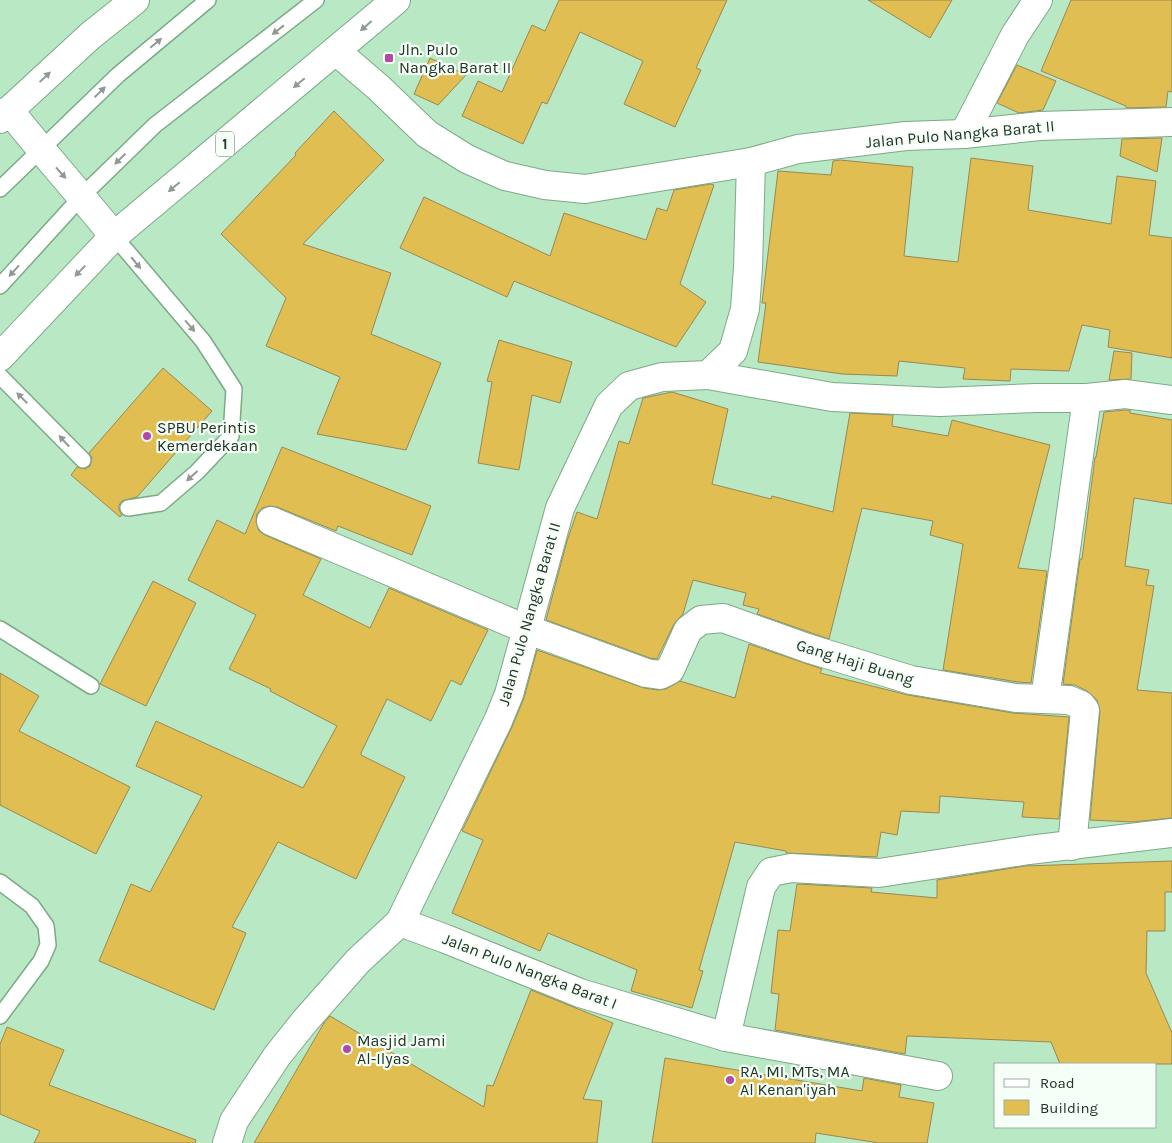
<svg xmlns="http://www.w3.org/2000/svg" width="1172" height="1143" font-family="Karla,sans-serif">
	<rect width="100%" height="100%" fill="#b9e9c4"/>
	<!-- building -->
	<g fill="#e0be52" stroke="#988856">
		<polygon points="559,0 727,0 696,68 701,70 675,127 624,104 643,61 580,32 547,104 542,102 523,144 462,116 478,81 502,92 532,25 545,31"/>
		<polygon points="868,0 952,0 930,38"/>
		<polygon points="1071,0 1172,0 1172,92 1168,91 1166,107 1126,108 1126,106 1041,71"/>
		<polygon points="430,58 466,75 438,105 414,94"/>
		<polygon points="1017,65 1056,81 1043,110 1019,113 997,103"/>
		<polygon points="334,111 384,160 303,244 391,273 371,334 441,363 406,450 317,434 340,377 266,346 286,298 221,234 296,155 295,153"/>
		<polygon points="1162,138 1157,172 1120,156 1122,139"/>
		<polygon points="971,158 1033,166 1028,210 1111,224 1117,176 1156,181 1149,235 1172,238 1172,358 1108,347 1110,330 1082,325 1069,371 1011,369 1010,381 963,379 965,368 899,361 897,376 842,374 758,362 766,303 762,303 778,171 831,175 833,161 840,160 913,167 904,256 958,262"/>
		<polygon points="711,184 714,185 680,284 706,302 676,347 514,281 507,297 400,248 424,197 550,256 564,213 646,240 657,208 667,211 674,190"/>
		<polygon points="499,340 572,362 560,403 532,395 519,470 478,463 492,382 487,381"/>
		<polygon points="1114,351 1132,353 1131,379 1109,380"/>
		<polygon points="163,368 212,411 137,497 122,501 119,505 119,510 122,515 120,517 71,475 77,467 85,469 90,466 92,458 89,453"/>
		<polygon points="672,392 728,409 712,484 771,499 772,496 833,512 850,413 893,415 892,426 948,436 952,420 1050,445 1018,568 1047,571 1031,683 1018,682 943,670 963,544 930,535 933,521 862,508 829,639 757,614 759,609 743,605 746,593 693,580 683,614 674,624 657,659 650,658 546,620 567,541 577,512 597,519 619,441 629,444 643,398"/>
		<polygon points="1125,410 1130,410 1130,413 1172,420 1172,504 1134,498 1125,566 1149,570 1146,585 1154,586 1137,690 1172,693 1172,818 1132,822 1090,820 1100,711 1097,700 1087,691 1075,685 1063,684 1080,559 1082,559 1095,457 1096,457 1104,412"/>
		<polygon points="282,447 431,506 412,555 338,526 336,531 277,507 270,506 262,508 257,514 256,522 259,531 265,535 321,559 303,595 370,628 389,588 488,630 461,685 451,680 431,721 387,699 361,753 361,755 405,777 356,879 278,842 232,927 246,933 214,1010 99,961 131,884 150,892 202,796 136,766 156,721 303,788 337,726 270,691 271,689 229,669 256,615 188,580 217,520 245,534"/>
		<polygon points="153,581 196,603 146,706 100,684"/>
		<polygon points="749,644 822,669 820,673 908,695 1013,713 1069,717 1059,819 1022,817 1024,802 940,796 939,813 901,811 897,835 881,832 877,857 786,853 786,851 735,842 699,970 703,971 692,1008 631,991 637,970 548,933 540,951 452,913 483,840 462,831 512,727 524,698 537,650 644,688 658,690 666,689 680,681 735,698"/>
		<polygon points="0,673 39,696 19,731 130,787 96,854 0,805"/>
		<polygon points="1172,861 1172,892 1165,892 1165,931 1147,931 1146,973 1172,1033 1172,1064 1060,1064 1051,1042 907,1036 905,1054 775,1030 779,994 771,993 778,930 790,931 797,884 872,888 871,892 937,898 937,880 1025,866"/>
		<polygon points="531,990 613,1023 583,1099 602,1101 597,1143 254,1143 324,1023 330,1016 484,1107 487,1085 493,1086"/>
		<polygon points="7,1027 64,1050 49,1085 196,1140 195,1143 34,1143 40,1131 0,1114 0,1044"/>
		<polygon points="665,1058 862,1091 864,1078 901,1085 899,1097 934,1103 927,1143 879,1143 816,1133 815,1143 652,1143"/>
	</g>
	<g fill="none" stroke-linecap="round" stroke-linejoin="round">
		<!-- lane casing -->
		<g stroke="#7ca987" stroke-width="18">
			<g id="lane">
				<polyline points="0,189 118,75 208,0"/>
				<polyline points="114,236 203,341 234,389 231,436 197,472 161,503 128,508"/>
				<polyline points="0,286 82,196 155,125 316,0"/>
				<polyline points="0,376 83,460"/>
				<polyline points="0,629 91,686"/>
				<polyline points="0,882 32,906 46,926 48,945 41,961 0,1016"/>
			</g>
		</g>
		<!-- street casing -->
		<g stroke="#7ca987" stroke-width="30">
			<g id="street">
				<polyline points="336,51 379,88 427,134 467,159 505,176 545,185 585,189 751,162 798,149 906,136 964,134 1040,126 1172,122"/>
				<polyline points="964,134 1015,35 1038,0"/>
				<polyline points="708,375 832,397 940,402 1036,398 1087,398 1045,699"/>
				<polyline points="1087,398 1125,394 1172,400"/>
				<polyline points="271,521 526,629 646,673 660,675 670,670 688,630 701,620 723,618 807,648 911,680 1016,698 1069,700 1081,705 1085,710 1072,846"/>
				<polyline points="400,922 446,939 580,993 726,1037 938,1076"/>
				<polyline points="726,1037 761,887 771,872 791,868 879,873 1029,850 1172,833"/>
				<polyline points="227,1143 234,1121 277,1056 305,1021 358,961 400,922 498,721 509,694 560,508 609,405 629,386 662,377 708,375 733,351 745,309 748,268 751,162"/>
			</g>
		</g>
		<!-- highway casing -->
		<g stroke="#7ca987" stroke-width="30">
			<g id="highway">
				<path d="M9 110C43 153 80 194 114 236"/>
				<polyline points="0,119 90,36 135,0"/>
				<polyline points="0,357 114,236 396,0"/>
			</g>
		</g>
		<!-- lane -->
		<use href="#lane" stroke="#fff" stroke-width="15"/>
		<!-- street -->
		<use href="#street" stroke="#fff" stroke-width="28"/>
		<!-- highway -->
		<use href="#highway" stroke="#fff" stroke-width="28"/>
	</g>
	<!-- one-way arrows -->
	<defs><path id="oneway-solid" d="M-6-.8H1V-3.2L6.5 0L1 3.2V.8H-6Z" transform="scale(1.25)"/></defs>
	<g fill="#909992">
		<use href="#oneway-solid" transform="translate(366 26) rotate(139)"/>
		<use href="#oneway-solid" transform="translate(278 30) rotate(142)"/>
		<use href="#oneway-solid" transform="translate(156 43) rotate(-40)"/>
		<use href="#oneway-solid" transform="translate(45 77) rotate(-43)"/>
		<use href="#oneway-solid" transform="translate(299 83) rotate(140)"/>
		<use href="#oneway-solid" transform="translate(100 92) rotate(-44)"/>
		<use href="#oneway-solid" transform="translate(120 159) rotate(136)"/>
		<use href="#oneway-solid" transform="translate(61 173) rotate(48)"/>
		<use href="#oneway-solid" transform="translate(174 187) rotate(140)"/>
		<use href="#oneway-solid" transform="translate(136 263) rotate(50)"/>
		<use href="#oneway-solid" transform="translate(14 271) rotate(132)"/>
		<use href="#oneway-solid" transform="translate(80 271) rotate(134)"/>
		<use href="#oneway-solid" transform="translate(190 326) rotate(49)"/>
		<use href="#oneway-solid" transform="translate(22 398) rotate(-135)"/>
		<use href="#oneway-solid" transform="translate(64 441) rotate(-133)"/>
		<use href="#oneway-solid" transform="translate(192 476) rotate(138)"/>
	</g>
	<!-- markers -->
	<g fill="#b348a8" stroke="#f5fff7" stroke-width="2">
		<rect x="384" y="53" width="10" height="10" rx="2.5"/>
		<circle cx="147" cy="436" r="5"/>
		<circle cx="347" cy="1049" r="5"/>
		<circle cx="730" cy="1080" r="5"/>
	</g>
	<g text-anchor="middle" dominant-baseline="central" stroke-width="4.5" stroke-linejoin="round" paint-order="stroke">
		<!-- shield labels -->
		<rect fill="#f5fff7" stroke="#617064" stroke-width="1" x="216" y="131.5" width="18" height="25" rx="4"/>
		<g font-size="15" font-weight="bold" fill="#213325">
			<text x="225" y="144">1</text>
		</g>
		<!-- poi labels -->
		<g font-size="16" fill="#213325" stroke="#f5fff7" text-anchor="start">
			<text x="399" y="49">Jln. Pulo<tspan x="399" dy="18">Nangka Barat II</tspan></text>
			<text x="157" y="427">SPBU Perintis<tspan x="157" dy="18">Kemerdekaan</tspan></text>
			<text x="357" y="1040">Masjid Jami<tspan x="357" dy="18">Al-Ilyas</tspan></text>
			<text x="740" y="1071">RA, MI, MTs, MA<tspan x="740" dy="18">Al Kenan'iyah</tspan></text>
		</g>
		<!-- street labels -->
		<g font-size="16" fill="#213325" stroke="#f5fff7">
			<text transform="translate(960 134) rotate(-5)">Jalan Pulo Nangka Barat II</text>
			<text transform="translate(529 614) rotate(-74)">Jalan Pulo Nangka Barat II</text>
			<text transform="translate(855 662) rotate(17)">Gang Haji Buang</text>
			<text transform="translate(530 971) rotate(21)">Jalan Pulo Nangka Barat I</text>
		</g>
	</g>
	<!-- legend -->
	<rect x="994" y="1063" width="162" height="65" fill="#f5fff7" stroke="#a0ada3"/>
	<rect x="1004" y="1079" width="25" height="8" fill="#ffffff" stroke="#a0ada3"/>
	<text x="1040" y="1088" font-size="15" fill="#213325">Road</text>
	<rect x="1004" y="1100" width="25" height="15" fill="#e0be52" stroke="#a0ada3"/>
	<text x="1040" y="1113" font-size="15" fill="#213325">Building</text>
</svg>
